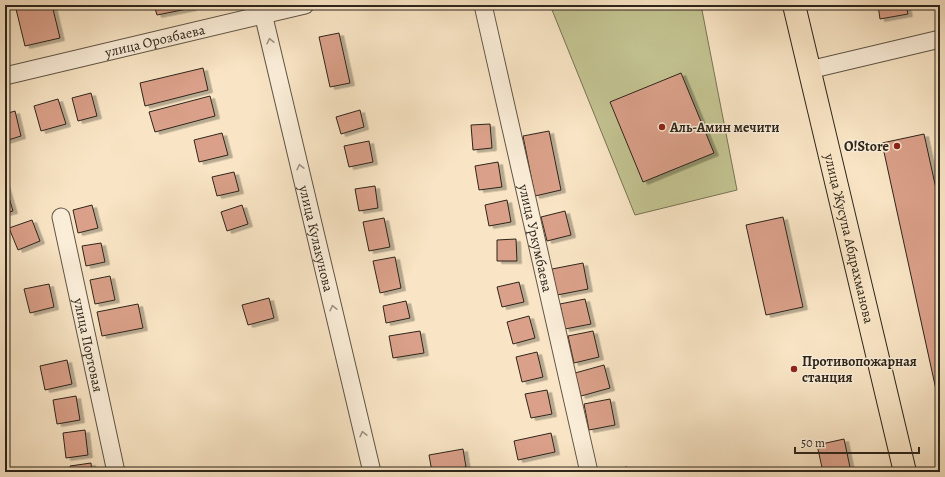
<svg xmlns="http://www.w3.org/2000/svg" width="945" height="477" font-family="Alegreya,serif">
	<defs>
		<filter id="shadow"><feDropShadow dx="4.5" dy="2.5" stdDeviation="0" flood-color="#0004"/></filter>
	</defs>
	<rect width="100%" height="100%" fill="#f9e5c5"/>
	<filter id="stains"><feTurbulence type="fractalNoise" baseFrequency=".005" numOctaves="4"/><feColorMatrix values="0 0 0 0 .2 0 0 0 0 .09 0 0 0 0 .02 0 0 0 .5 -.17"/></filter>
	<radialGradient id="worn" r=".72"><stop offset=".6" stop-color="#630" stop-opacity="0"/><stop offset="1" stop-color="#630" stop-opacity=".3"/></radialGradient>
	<!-- green -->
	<polygon fill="#c3c391" stroke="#787456" points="550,5 701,5 737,190 635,215"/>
	<!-- building -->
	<g fill="#daa089" stroke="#2d251b" filter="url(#shadow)">
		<polygon points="15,5 52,5 60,38 25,46"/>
		<polygon points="154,5 191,5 192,8 157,15"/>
		<polygon points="878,5 906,5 908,14 880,19"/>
		<polygon points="339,33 350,83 330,87 319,37"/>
		<polygon points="203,68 208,90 145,106 140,83"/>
		<polygon points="681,73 714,153 643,182 610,102"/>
		<polygon points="91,93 97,116 78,121 72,98"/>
		<polygon points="210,96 215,116 155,132 149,112"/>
		<polygon points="58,99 66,124 41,131 34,106"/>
		<polygon points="360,110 364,127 341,134 336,117"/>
		<polygon points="15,111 21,136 5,141 5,114"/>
		<polygon points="490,124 492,148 473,150 471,125"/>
		<polygon points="549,131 561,190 535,196 523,136"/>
		<polygon points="222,133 228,155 199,162 194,140"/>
		<polygon points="924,134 940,207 940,408 882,143"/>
		<polygon points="369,141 373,162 349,167 344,146"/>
		<polygon points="498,162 502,187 479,190 475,166"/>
		<polygon points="234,172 239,191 217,196 212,177"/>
		<polygon points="5,184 13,211 5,213"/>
		<polygon points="375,186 378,208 359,211 355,189"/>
		<polygon points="507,200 511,222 489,226 485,205"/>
		<polygon points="92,205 98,228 78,233 73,210"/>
		<polygon points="242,205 248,224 227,231 221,212"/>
		<polygon points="565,211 571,235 547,241 541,217"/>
		<polygon points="783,217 803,307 766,315 746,225"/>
		<polygon points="384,218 390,247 369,251 363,222"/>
		<polygon points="32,220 40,241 18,250 9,228"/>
		<polygon points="516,239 517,261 497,261 497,240"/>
		<polygon points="101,243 105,262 86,266 82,246"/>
		<polygon points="395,257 401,288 380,293 373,261"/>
		<polygon points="583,263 588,289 557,295 552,269"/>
		<polygon points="110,276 115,300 95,304 90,280"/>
		<polygon points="519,282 524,302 502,307 497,287"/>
		<polygon points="49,284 54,307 30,313 24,289"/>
		<polygon points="269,298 274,318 248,325 242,305"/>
		<polygon points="585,299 591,324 565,329 560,304"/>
		<polygon points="406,301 410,318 386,323 383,306"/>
		<polygon points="138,304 143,328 102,336 97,312"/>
		<polygon points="529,316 535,338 513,344 507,322"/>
		<polygon points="420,331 424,353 393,358 389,336"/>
		<polygon points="593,331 599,357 574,363 568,336"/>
		<polygon points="537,352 543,377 522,382 516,357"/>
		<polygon points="67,360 72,384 45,390 40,366"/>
		<polygon points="604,365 610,388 581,396 575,373"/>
		<polygon points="547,390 552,414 531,418 525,394"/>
		<polygon points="76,396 80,420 57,424 53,400"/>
		<polygon points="610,399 615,425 589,430 584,404"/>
		<polygon points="85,430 88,455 66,458 63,433"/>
		<polygon points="551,433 555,452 518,460 514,441"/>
		<polygon points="844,439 851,472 823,472 817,445"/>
		<polygon points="463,449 466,467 439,472 432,472 429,455"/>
		<polygon points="91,463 92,472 71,472 70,466"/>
		<polygon points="627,467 628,472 599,472"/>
	</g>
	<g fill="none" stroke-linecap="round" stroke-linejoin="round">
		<!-- minor casing -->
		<g stroke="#605546" stroke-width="19">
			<g id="minor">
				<path id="s1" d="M261 5 372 472"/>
				<path id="s2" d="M483 5 589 472"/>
				<polyline points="809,70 940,39"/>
				<path id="s3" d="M5 76 305 5"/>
				<path id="s4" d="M61 217 116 472"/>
			</g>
		</g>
		<!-- highway casing -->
		<g stroke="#2d251b" stroke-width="24">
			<g id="highway">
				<path id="s5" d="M794 5 905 472"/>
			</g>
		</g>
		<!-- minor -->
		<use href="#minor" stroke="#fbeed9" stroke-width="17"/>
		<!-- highway -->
		<use href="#highway" stroke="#f9e5c5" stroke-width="22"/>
	</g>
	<!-- one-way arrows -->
	<defs><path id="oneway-chevron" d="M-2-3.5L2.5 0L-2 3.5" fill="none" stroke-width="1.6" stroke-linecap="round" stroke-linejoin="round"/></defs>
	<g stroke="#9e9484">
		<use href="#oneway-chevron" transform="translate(270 41) rotate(-103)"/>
		<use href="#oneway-chevron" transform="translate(300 167) rotate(-103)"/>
		<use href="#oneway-chevron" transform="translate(333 308) rotate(-103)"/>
		<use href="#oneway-chevron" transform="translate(363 434) rotate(-103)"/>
	</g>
	<!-- markers -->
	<g fill="#8f2418" stroke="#fbeed9" stroke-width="1.5">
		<circle cx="662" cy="127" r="4"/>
		<circle cx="897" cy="146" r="4"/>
		<circle cx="794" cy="369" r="4"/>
	</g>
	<g text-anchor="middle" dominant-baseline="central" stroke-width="3" stroke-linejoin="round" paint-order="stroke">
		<!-- street labels -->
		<g font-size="14" fill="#2d251b" stroke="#fbeed9">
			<text stroke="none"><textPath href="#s3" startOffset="154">улица Орозбаева</textPath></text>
			<text stroke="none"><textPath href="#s1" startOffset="240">улица Кулакунова</textPath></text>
			<text stroke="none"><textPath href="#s2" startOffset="239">улица Уркумбаева</textPath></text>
			<text stroke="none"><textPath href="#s5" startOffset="240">улица Жусупа Абдрахманова</textPath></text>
			<text stroke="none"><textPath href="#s4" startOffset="131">улица Портовая</textPath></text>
		</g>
		<!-- poi labels -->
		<g font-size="14" font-weight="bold" fill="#2d251b" stroke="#fbeed9" text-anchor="start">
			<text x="670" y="127">Аль-Амин мечити</text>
			<text x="889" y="146" text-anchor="end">O!Store</text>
			<text x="802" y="361">Противопожарная<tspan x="802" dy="16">станция</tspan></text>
		</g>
	</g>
	<!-- margin -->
	<rect width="945" height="477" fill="none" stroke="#f9e5c5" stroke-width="20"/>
	<rect x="6" y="6" width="933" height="465" fill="none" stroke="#2d251b" stroke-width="2"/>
	<rect x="10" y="10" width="925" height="457" fill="none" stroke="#2d251b"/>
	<!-- scale -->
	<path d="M795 447v6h124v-6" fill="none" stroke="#2d251b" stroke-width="2"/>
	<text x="801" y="447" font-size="12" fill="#2d251b" stroke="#fbeed9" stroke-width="3" paint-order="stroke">50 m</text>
	<rect width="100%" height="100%" filter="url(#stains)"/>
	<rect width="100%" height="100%" fill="url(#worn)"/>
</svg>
